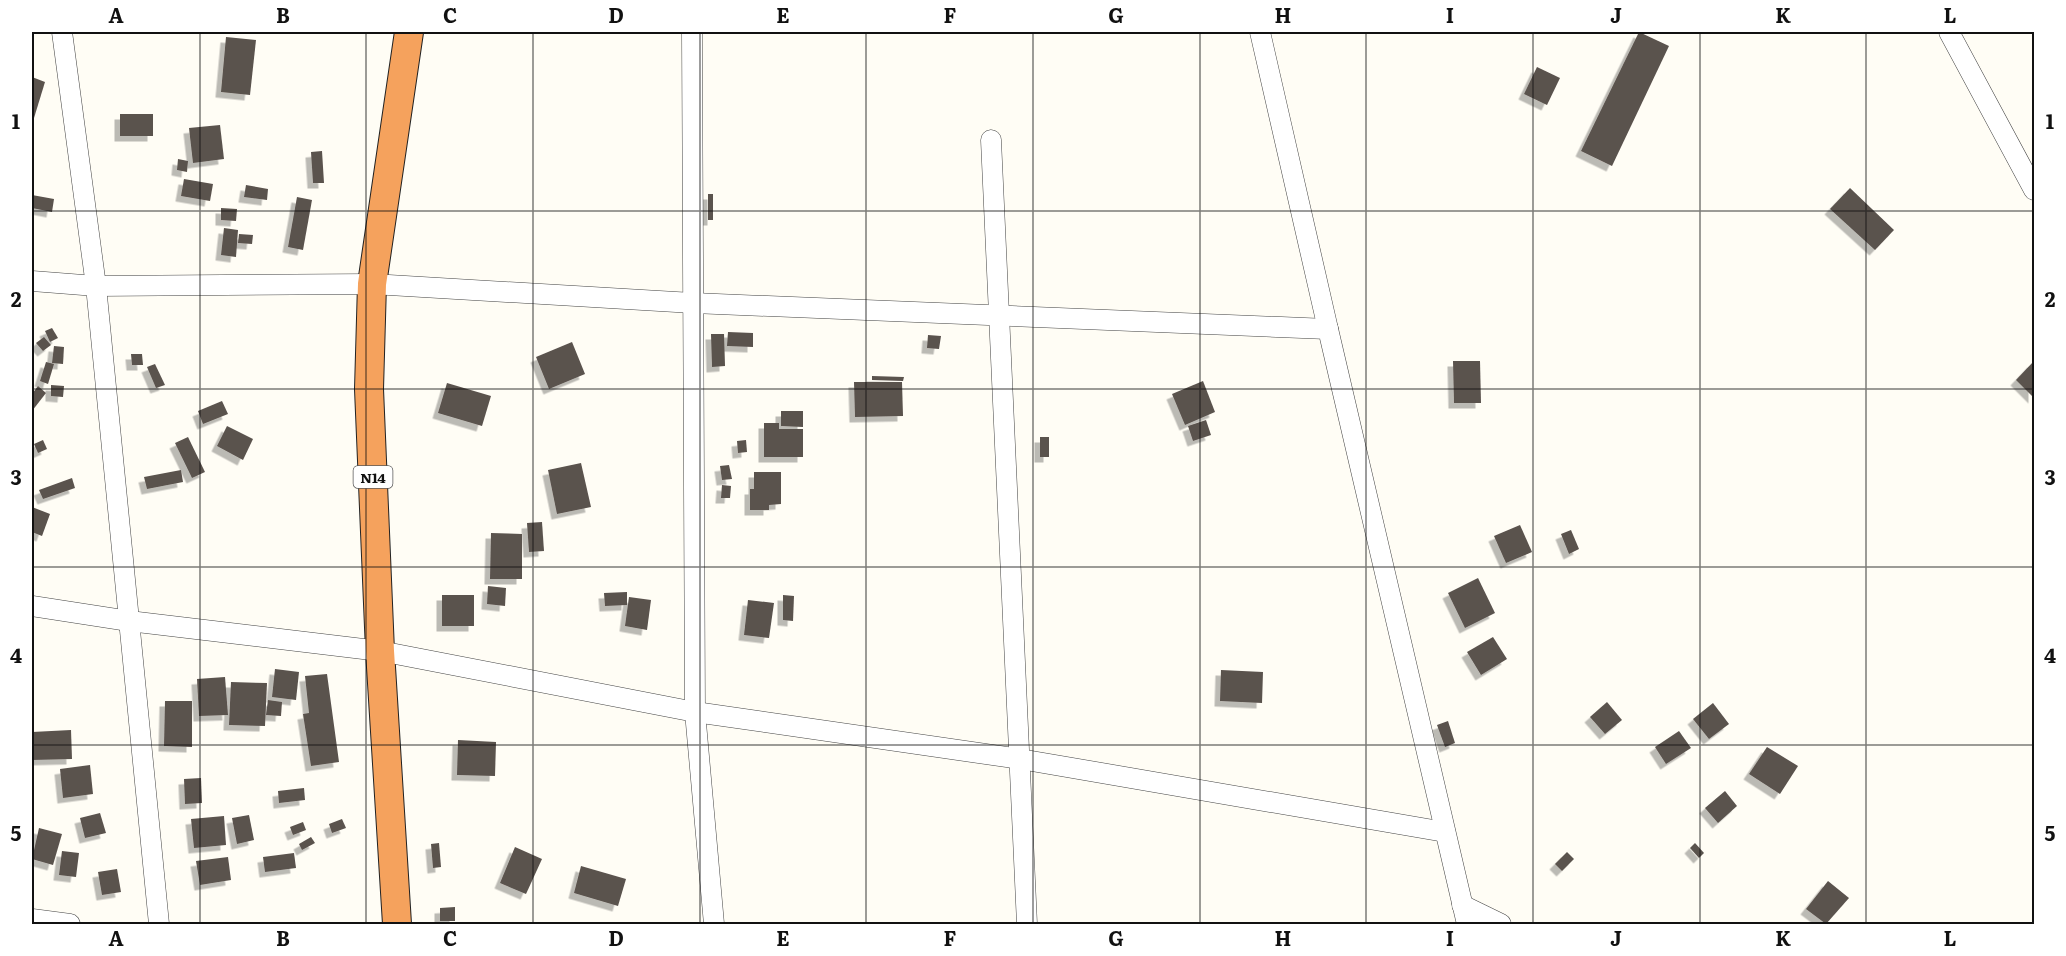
<svg xmlns="http://www.w3.org/2000/svg" width="2066" height="956" font-family="Literata,serif">
	<defs>
		<filter id="shadow"><feDropShadow dx="-5.5" dy="5.5" stdDeviation="0" flood-color="#0004"/></filter>
	</defs>
	<rect width="100%" height="100%" fill="#fffdf5"/>
	<!-- building -->
	<g fill="#5a524d" filter="url(#shadow)">
		<polygon points="1639,32 1669,46 1612,166 1581,151"/>
		<polygon points="226,37 256,40 250,95 221,92"/>
		<polygon points="1537,67 1560,78 1547,105 1524,94"/>
		<polygon points="32,77 45,82 34,118 32,117"/>
		<rect x="120" y="114" width="33" height="22"/>
		<polygon points="220,125 224,159 193,163 189,128"/>
		<polygon points="322,151 324,183 313,183 311,152"/>
		<polygon points="178,159 188,161 187,172 177,170"/>
		<polygon points="184,179 213,184 210,201 181,196"/>
		<polygon points="246,185 268,189 267,200 244,197"/>
		<polygon points="1850,188 1894,230 1875,250 1830,209"/>
		<rect x="708" y="194" width="5" height="26"/>
		<polygon points="32,195 54,199 52,212 32,208"/>
		<polygon points="297,197 312,200 303,250 288,247"/>
		<polygon points="221,208 237,209 236,221 221,220"/>
		<polygon points="224,228 238,230 236,257 221,255"/>
		<polygon points="239,234 253,235 252,244 238,243"/>
		<polygon points="52,328 58,338 50,342 45,331"/>
		<polygon points="728,332 753,333 753,347 727,346"/>
		<polygon points="711,334 724,334 725,366 712,367"/>
		<polygon points="928,335 941,336 939,349 927,348"/>
		<polygon points="44,337 51,345 43,351 36,343"/>
		<polygon points="572,342 585,374 549,389 536,357"/>
		<polygon points="54,346 64,347 63,364 52,363"/>
		<polygon points="131,354 142,354 143,365 132,365"/>
		<polygon points="1453,361 1480,361 1481,403 1454,403"/>
		<polygon points="46,362 54,364 48,384 40,381"/>
		<polygon points="2033,362 2034,364 2034,398 2016,380"/>
		<polygon points="155,364 165,385 156,388 147,367"/>
		<polygon points="872,376 904,377 903,381 872,380"/>
		<polygon points="1203,381 1215,412 1185,425 1172,394"/>
		<polygon points="854,382 902,382 903,416 855,417"/>
		<polygon points="447,383 491,396 482,426 438,413"/>
		<polygon points="51,385 64,386 63,397 51,396"/>
		<polygon points="38,386 46,393 32,411 32,394"/>
		<polygon points="222,401 228,414 203,424 198,411"/>
		<polygon points="781,411 803,411 803,427 781,426"/>
		<polygon points="1206,420 1211,435 1193,441 1188,426"/>
		<polygon points="764,423 779,423 779,429 803,429 803,457 764,457"/>
		<polygon points="227,426 253,439 243,460 217,446"/>
		<polygon points="188,437 205,472 192,478 175,443"/>
		<rect x="1040" y="437" width="9" height="20"/>
		<polygon points="43,440 47,449 38,453 34,444"/>
		<polygon points="746,440 747,452 738,453 737,441"/>
		<polygon points="581,463 591,507 557,514 548,470"/>
		<polygon points="729,465 732,479 722,480 720,466"/>
		<polygon points="181,470 183,482 147,489 144,477"/>
		<polygon points="754,472 781,472 781,504 769,505 769,510 750,510 750,489 754,489"/>
		<polygon points="72,478 75,488 43,499 39,490"/>
		<polygon points="722,485 731,486 730,498 721,498"/>
		<polygon points="32,507 50,514 42,536 32,532"/>
		<polygon points="542,522 544,551 529,552 527,523"/>
		<polygon points="1520,525 1532,552 1506,563 1494,536"/>
		<polygon points="1571,530 1579,549 1569,554 1561,534"/>
		<polygon points="491,533 522,534 522,579 490,579"/>
		<polygon points="1478,578 1495,613 1465,628 1448,593"/>
		<polygon points="488,586 506,588 505,606 487,604"/>
		<polygon points="627,592 627,605 605,606 604,593"/>
		<rect x="442" y="595" width="32" height="31"/>
		<polygon points="783,595 794,596 793,621 783,620"/>
		<polygon points="629,597 651,600 647,630 625,626"/>
		<polygon points="748,600 774,603 769,638 744,635"/>
		<polygon points="1493,637 1507,659 1481,675 1467,652"/>
		<polygon points="275,669 299,672 296,700 272,697"/>
		<polygon points="1221,670 1263,672 1262,703 1220,701"/>
		<polygon points="327,674 339,762 311,766 303,714 309,713 305,676"/>
		<polygon points="225,677 228,715 199,716 197,679"/>
		<polygon points="231,682 267,683 265,726 229,725"/>
		<polygon points="268,700 282,702 281,716 266,715"/>
		<polygon points="165,701 192,701 192,747 164,746"/>
		<polygon points="1607,702 1622,720 1605,734 1590,717"/>
		<polygon points="1713,703 1729,724 1709,739 1693,719"/>
		<polygon points="1448,721 1455,743 1445,747 1437,725"/>
		<polygon points="71,730 72,759 32,760 32,732"/>
		<polygon points="1679,731 1691,748 1666,764 1655,747"/>
		<polygon points="458,740 496,742 495,776 457,775"/>
		<polygon points="1767,747 1798,766 1780,794 1749,774"/>
		<polygon points="90,765 93,794 63,798 60,769"/>
		<polygon points="201,778 202,803 185,804 184,779"/>
		<polygon points="304,788 305,800 279,803 278,791"/>
		<polygon points="1725,791 1737,806 1718,823 1705,808"/>
		<polygon points="100,813 106,833 85,838 80,818"/>
		<polygon points="249,815 254,840 237,844 232,818"/>
		<polygon points="224,816 226,845 194,848 191,819"/>
		<polygon points="342,819 346,828 332,833 329,824"/>
		<polygon points="303,822 306,830 293,835 290,827"/>
		<polygon points="39,828 62,834 53,865 32,859"/>
		<polygon points="311,837 315,843 302,850 299,844"/>
		<polygon points="439,843 441,867 433,868 431,844"/>
		<polygon points="1695,843 1704,853 1699,858 1690,848"/>
		<polygon points="515,847 542,859 526,894 500,883"/>
		<polygon points="62,851 79,853 76,877 59,875"/>
		<polygon points="1567,852 1574,859 1562,871 1555,864"/>
		<polygon points="294,853 296,868 265,872 263,857"/>
		<polygon points="228,857 231,880 200,885 196,861"/>
		<polygon points="581,866 626,879 618,906 574,893"/>
		<polygon points="117,869 121,892 102,895 98,872"/>
		<polygon points="1828,881 1849,898 1826,924 1806,909"/>
		<polygon points="455,907 455,921 440,921 440,908"/>
	</g>
	<g fill="none" stroke-linecap="round" stroke-linejoin="round">
		<!-- minor casing -->
		<g stroke="#444" stroke-width="21">
			<g id="minor">
				<polyline points="62,32 96,286 159,924"/>
				<polyline points="692,32 695,712 714,924"/>
				<polyline points="1260,32 1328,329"/>
				<polyline points="1949,32 2034,190"/>
				<polyline points="991,140 1027,924"/>
				<polyline points="32,281 96,286 372,284 693,303 1328,329 1467,924"/>
				<polyline points="32,606 129,621 380,651 695,712 1020,759 1445,832"/>
				<polyline points="1462,905 1501,924"/>
				<polyline points="32,919 70,924"/>
			</g>
		</g>
		<!-- highway casing -->
		<g stroke="#222" stroke-width="30">
			<polyline id="highway" points="397,924 380,651 369,389 372,284 409,32"/>
		</g>
		<!-- minor -->
		<use href="#minor" stroke="#fff" stroke-width="20"/>
		<!-- highway -->
		<use href="#highway" stroke="#f5a25d" stroke-width="28"/>
	</g>
	<!-- grid -->
	<path fill="none" stroke="#111" stroke-width="1.5" stroke-opacity="0.55" d="M200 32V924M366 32V924M533 32V924M700 32V924M866 32V924M1033 32V924M1200 32V924M1366 32V924M1533 32V924M1700 32V924M1866 32V924M32 211H2034M32 389H2034M32 567H2034M32 745H2034"/>
	<g text-anchor="middle" dominant-baseline="central" stroke-width="6" stroke-linejoin="round" paint-order="stroke">
		<!-- shield labels -->
		<rect fill="#fff" stroke="#585858" stroke-width="1.5" x="353.5" y="466" width="39" height="22" rx="4.5"/>
		<g font-size="14" font-weight="bold" fill="#111">
			<text x="373" y="477">N14</text>
		</g>
	</g>
	<!-- border -->
	<rect width="2066" height="956" fill="none" stroke="#ffffff" stroke-width="66"/>
	<rect x="33" y="33" width="2000" height="890" fill="none" stroke="#111" stroke-width="2"/>
	<g font-size="20" text-anchor="middle" font-weight="bold" fill="#111">
		<text x="116" y="23">A</text>
		<text x="283" y="23">B</text>
		<text x="450" y="23">C</text>
		<text x="616" y="23">D</text>
		<text x="783" y="23">E</text>
		<text x="950" y="23">F</text>
		<text x="1116" y="23">G</text>
		<text x="1283" y="23">H</text>
		<text x="1450" y="23">I</text>
		<text x="1616" y="23">J</text>
		<text x="1783" y="23">K</text>
		<text x="1950" y="23">L</text>
		<text x="16" y="129">1</text>
		<text x="2050" y="129">1</text>
		<text x="16" y="307">2</text>
		<text x="2050" y="307">2</text>
		<text x="16" y="485">3</text>
		<text x="2050" y="485">3</text>
		<text x="16" y="663">4</text>
		<text x="2050" y="663">4</text>
		<text x="16" y="841">5</text>
		<text x="2050" y="841">5</text>
		<text x="116" y="946">A</text>
		<text x="283" y="946">B</text>
		<text x="450" y="946">C</text>
		<text x="616" y="946">D</text>
		<text x="783" y="946">E</text>
		<text x="950" y="946">F</text>
		<text x="1116" y="946">G</text>
		<text x="1283" y="946">H</text>
		<text x="1450" y="946">I</text>
		<text x="1616" y="946">J</text>
		<text x="1783" y="946">K</text>
		<text x="1950" y="946">L</text>
	</g>
</svg>
